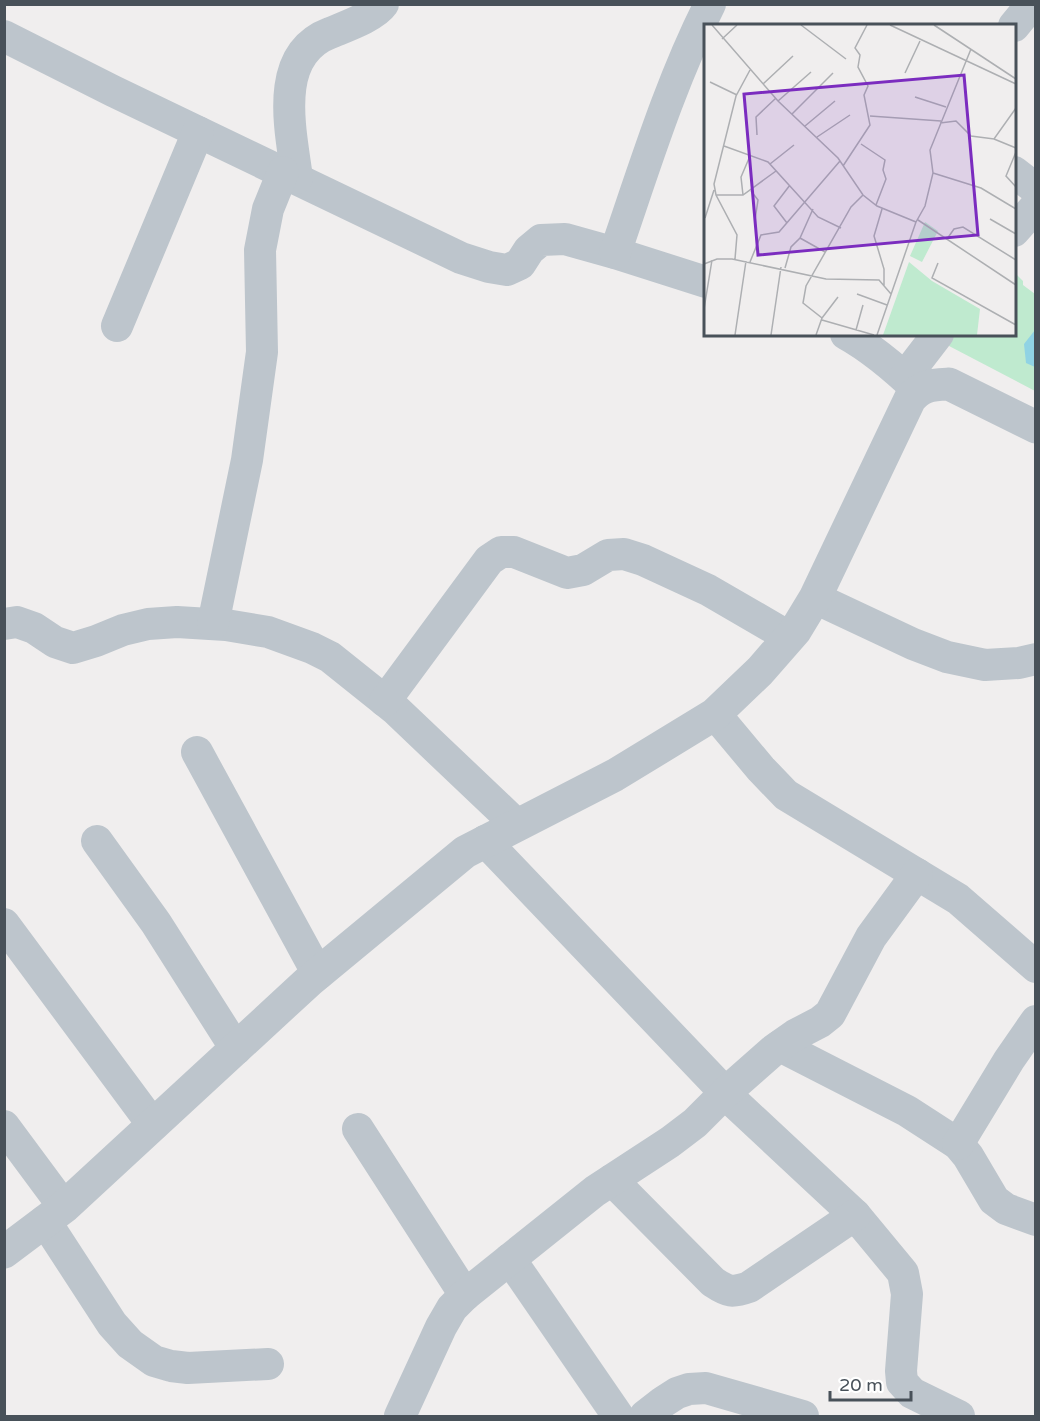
<svg xmlns="http://www.w3.org/2000/svg" width="1040" height="1421" font-family="'Varela Round',sans-serif">
	<rect width="100%" height="100%" fill="#f0eeee"/>
	<!-- green -->
	<polygon fill="#bfeacf" points="1015,273 1023,281 1023,285 1035,294 1035,391 928,335 1014,334"/>
	<!-- water -->
	<polygon fill="#90d3e4" points="1035,330 1035,367 1026,363 1024,344"/>
	<g fill="none" stroke-linecap="round" stroke-linejoin="round">
		<!-- minor -->
		<g stroke="#bdc5cc" stroke-width="32">
			<polyline points="1014,26 1032,4"/>
			<polyline points="4,36 113,91 461,258 489,267 507,270 520,264 529,250 541,240 565,239 615,253 706,282"/>
			<polyline points="1014,172 1036,189"/>
			<path d="M297 178C291 131 272 55 330 33 344 27 374 17 383 4"/>
			<polyline points="1014,231 1036,206"/>
			<path d="M615 253C644 169 670 83 710 4"/>
			<polyline points="117,326 198,132"/>
			<path d="M846 334C873 349 896 369 918 390"/>
			<polyline points="905,377 938,334"/>
			<polyline points="815,598 913,644 947,657 985,665 1019,663 1036,659"/>
			<polyline points="4,624 17,622 34,628 55,642 73,648 96,641 123,630 148,624 177,622 226,625 268,632 312,648 330,657 395,709 517,825"/>
			<polyline points="213,624 247,460 262,352 260,250 268,209 283,172"/>
			<polyline points="385,701 489,560 501,552 514,552 567,573 583,570 608,555 624,554 643,560 708,590 789,637"/>
			<polyline points="715,714 761,769 786,795 958,899 1036,967"/>
			<polyline points="197,752 318,974"/>
			<polyline points="97,841 156,923 236,1049"/>
			<polyline points="485,841 736,1104 855,1215 903,1273 907,1294 901,1371 902,1382 912,1393 959,1416"/>
			<polyline points="4,924 153,1125"/>
			<polyline points="780,1046 907,1111 958,1144 968,1156 994,1200 1006,1209 1036,1220"/>
			<polyline points="4,1126 64,1207"/>
			<polyline points="358,1129 465,1295"/>
			<polyline points="958,1144 1009,1060 1036,1021"/>
			<path d="M612 1180 713 1282C728 1292 732 1293 749 1287L855 1215"/>
			<polyline points="45,1221 112,1324 130,1344 154,1361 171,1366 188,1368 268,1364"/>
			<polyline points="510,1259 618,1416"/>
			<polyline points="400,1416 441,1327 452,1308 465,1295 595,1191 670,1142 695,1123 725,1093 775,1049 795,1035 820,1022 830,1014 871,937 917,874"/>
			<polyline points="645,1416 663,1402 677,1393 689,1389 706,1388 803,1416"/>
		</g>
		<!-- tertiary -->
		<path stroke="#bdc5cc" stroke-width="33" d="M4 1252 64 1207 309 981 465 852 615 775 715 714 760 671 795 631 815 598 910 399C922 385 931 385 949 384L1036 427"/>
	</g>
	<!-- overview -->
	<g transform="translate(704 24)">
		<rect width="312" height="312" fill="#f0eeee"/>
		<path d="M221 198 234 207 218 238 206 232ZM205 238 228 257 276 285 273 311H179Z" fill="#bfeacf"/>
		<path fill="none" stroke="#adafb2" stroke-width="1.5" d="M8 1 74 77 134 134 159 171 173 182 212 198 173 311M97 1 142 35M186 1 312 60M230 1 312 55M18 15 33 1M201 49 216 17M6 58 33 71M59 60 89 32M211 73 242 83M74 77 107 48M88 90 129 49M166 92 237 97M236 99 252 97 267 112 290 115 312 84M101 102 131 77M53 111 52 93 72 74M113 113 146 91M290 115 312 124M157 120 181 136 179 146 182 155 172 181M20 122 64 138 114 193 137 204M312 128 302 152 312 163M66 140 90 121M139 142 166 101 160 71 164 62 154 43 156 31 151 24 163 1M229 149 277 164 312 185M47 167 54 176 51 196M12 171H39L72 147M39 171 37 153 46 132M178 185 170 212 180 245V262M1 194 10 166M286 195 312 210M214 196 312 261M212 198 221 182 229 149 226 126 267 25M83 199 70 182 86 161M96 214 121 228M243 215 250 205 259 203 312 236M31 235 33 211 12 171 10 160 32 72 46 46M46 238 57 211 75 208 136 137M234 239 228 254 312 301M0 240 13 235H28L122 255 175 256 187 270M81 244 87 223 96 214 109 185M153 270 183 281M0 285 8 236M118 294 134 273M118 296 170 311M152 306 159 281M31 311 42 237M67 311 77 243M112 311 118 294 99 279 102 262 147 183 159 171"/>
		<path fill="#7b2cbf" fill-opacity="0.15" stroke="#7b2cbf" stroke-width="3" d="M260 51 274 211 54 231 40 70Z"/>
		<rect width="312" height="312" fill="none" stroke="#485159" stroke-width="3"/>
	</g>
	<!-- border -->
	<rect width="1040" height="1421" fill="none" stroke="#485159" stroke-width="12"/>
	<!-- scale -->
	<path d="M830 1391v9h81v-9" fill="none" stroke="#485159" stroke-width="3"/>
	<text x="839" y="1391" font-size="18" fill="#485159" stroke="#ffffff" stroke-width="4.5" paint-order="stroke">20 m</text>
</svg>
